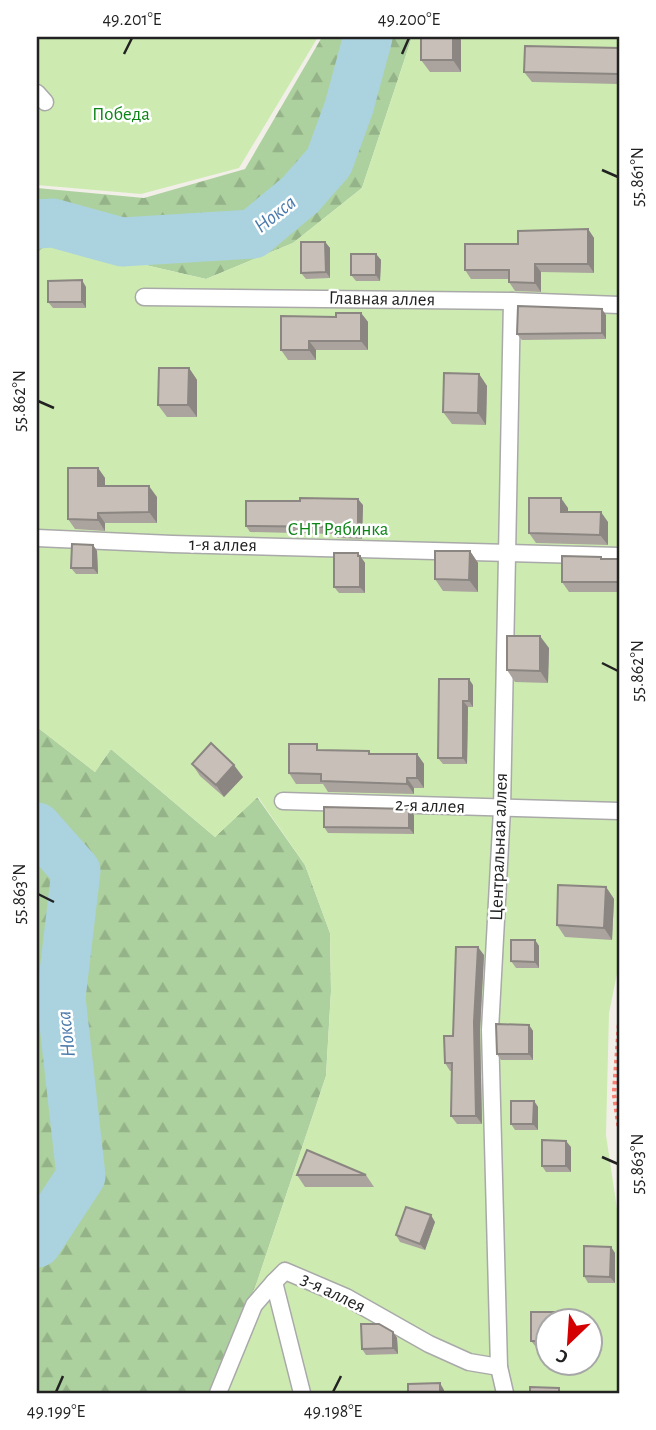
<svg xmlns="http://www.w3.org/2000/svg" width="656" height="1430" font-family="'Alegreya Sans',sans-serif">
	<defs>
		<pattern id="forest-firs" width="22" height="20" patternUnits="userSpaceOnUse" patternTransform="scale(1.75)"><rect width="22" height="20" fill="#add19e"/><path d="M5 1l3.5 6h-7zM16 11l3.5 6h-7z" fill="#95b388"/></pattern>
	</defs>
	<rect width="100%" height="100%" fill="#f2efe9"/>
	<!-- forest -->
	<g fill="url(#forest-firs)">
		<polygon points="322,37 412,37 362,188 293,243 206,279 50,243 37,253 37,188 144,198 245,169"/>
		<polygon points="37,727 95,772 111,749 215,837 257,797 305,865 330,933 331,991 326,1076 257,1282 212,1393 37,1393"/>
	</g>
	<!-- garden -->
	<g fill="#cdebb0" fill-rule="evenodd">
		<polygon points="37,37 318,37 239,168 141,194 37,185"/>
		<path d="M412 37H619V964L609 1013 606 1135 619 1222V1393H212L257 1282 326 1076 331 991 330 933 305 865 258 797 215 837 111 749 95 772 37 727V253L50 243 206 279 293 243 362 188ZM548 1322H590V1364H548Z"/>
	</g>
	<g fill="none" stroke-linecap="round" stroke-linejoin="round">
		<!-- river -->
		<g stroke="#aad3df" stroke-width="49">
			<polyline points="37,224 53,223 122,242 253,234 300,195 329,162 349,107 368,37"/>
			<polyline points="37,827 76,871 61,998 81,1176 37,1243"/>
		</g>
		<!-- service casing -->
		<g stroke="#a9a9a9" stroke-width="19">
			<g id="service">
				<polyline points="37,93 45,102"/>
				<polyline points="144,297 512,301 619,305"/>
				<polyline points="37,538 172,544 619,556"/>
				<polyline points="283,801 619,811"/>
				<polyline points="218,1393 254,1305 274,1282"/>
				<polyline points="302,1393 274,1282 285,1271 346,1297 429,1344 469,1362 499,1367"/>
				<polyline points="505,1393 499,1367 490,1030 502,809 512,301"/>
			</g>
		</g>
		<!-- path -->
		<polyline stroke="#fa8072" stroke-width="4.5" stroke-dasharray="3.5 3.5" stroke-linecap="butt" points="619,1025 614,1094 619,1129"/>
		<!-- service -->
		<use href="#service" stroke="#fff" stroke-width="16"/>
	</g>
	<!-- wall -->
	<g fill="#aba49e">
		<polygon points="421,37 459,37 461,40 461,72 430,72 421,60"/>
		<polygon points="619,48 618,84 532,82 524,72"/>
		<polygon points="588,229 594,238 594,273 541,272 541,292 515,291 509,282 509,279 471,279 465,270 518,244"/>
		<polygon points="325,242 330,248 330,278 306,279 301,273"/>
		<polygon points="376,254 381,260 380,281 356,281 351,275"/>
		<polygon points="86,287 86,308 53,308 48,302"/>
		<polygon points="361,313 368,322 368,350 316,350 316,360 288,360 281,350 336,317"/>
		<polygon points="606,315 606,339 522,340 517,334"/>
		<polygon points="189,368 197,380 197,417 167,417 158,405"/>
		<polygon points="479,374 487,386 486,425 452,424 443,412"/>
		<polygon points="98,468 105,478 105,486 157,497 157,523 105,523 105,531 75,529 68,519"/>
		<polygon points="363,505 362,539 338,538 335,534 250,532 246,526"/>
		<polygon points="568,508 568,512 608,522 608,545 536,543 529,533"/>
		<polygon points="93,545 97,551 98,574 76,574 71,568"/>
		<polygon points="470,551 478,563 478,592 443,591 435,579"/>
		<polygon points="358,553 365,563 365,593 339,593 334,587"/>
		<polygon points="601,557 602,559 619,559 619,592 569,592 562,582"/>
		<polygon points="549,648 548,683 515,682 507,670"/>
		<polygon points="439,679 473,685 473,707 468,707 467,764 443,764 438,758"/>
		<polygon points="322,751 369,751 371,754 417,754 424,764 424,788 414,788 414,794 328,792 323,784 296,784 289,773"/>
		<polygon points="192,764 243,777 224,797 200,776"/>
		<polygon points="414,815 414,834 328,833 324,827"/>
		<polygon points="606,887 614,899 612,940 565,937 557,925"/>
		<polygon points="535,940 539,946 539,968 516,968 511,961"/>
		<polygon points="484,955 480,1030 482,1124 457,1124 451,1116 452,1071 450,1071 445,1063 453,1036"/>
		<polygon points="529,1025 533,1031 533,1060 501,1060 497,1054"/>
		<polygon points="534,1101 538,1107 538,1130 515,1130 511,1124"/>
		<polygon points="571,1147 571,1172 546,1172 542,1166"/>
		<polygon points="297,1175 366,1175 374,1187 305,1187"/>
		<polygon points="435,1222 425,1250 400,1242 396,1235"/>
		<polygon points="611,1247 615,1253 615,1283 588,1283 584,1276"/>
		<polygon points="531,1312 557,1312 562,1318 562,1321 548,1321 548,1347 536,1347 531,1341"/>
		<polygon points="393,1332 397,1338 398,1354 366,1355 362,1349"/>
	</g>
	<!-- shaded-wall -->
	<g fill="#8b8681">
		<polygon points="453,37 459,37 461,40 461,72 453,60"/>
		<polygon points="588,229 594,238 594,273 588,264"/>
		<polygon points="325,242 330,248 330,278 326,272"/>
		<polygon points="376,254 381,260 380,281 376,275"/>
		<polygon points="535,264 541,272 541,292 535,283"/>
		<polygon points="82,280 86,287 86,308 82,302"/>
		<polygon points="602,309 606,315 606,339 602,333"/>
		<polygon points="361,313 368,322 368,350 361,341"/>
		<polygon points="309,341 316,350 316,360 309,350"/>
		<polygon points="189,368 197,380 197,417 188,405"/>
		<polygon points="479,374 487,386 486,425 478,413"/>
		<polygon points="98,468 105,478 105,496 98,486"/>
		<polygon points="149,486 157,497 157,523 149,512"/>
		<polygon points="561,498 568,508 568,522 561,512"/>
		<polygon points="358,499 363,505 362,539 358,532"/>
		<polygon points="601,512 608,522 608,545 600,535"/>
		<polygon points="98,513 105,523 105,531 98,520"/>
		<polygon points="93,545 97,551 98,574 93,568"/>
		<polygon points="470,551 478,563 478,592 469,580"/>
		<polygon points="358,553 365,563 365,593 360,587"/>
		<polygon points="540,636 549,648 548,683 540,671"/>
		<polygon points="469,679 473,685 473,707 469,701"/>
		<polygon points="463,701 468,707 467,764 463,758"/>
		<polygon points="417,754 424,764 424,788 417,778"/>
		<polygon points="234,765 243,777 224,797 216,785"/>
		<polygon points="407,778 414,788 414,794 407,784"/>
		<polygon points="409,809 414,815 414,834 409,828"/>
		<polygon points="606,887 614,899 612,940 604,928"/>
		<polygon points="535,940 539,946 539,968 535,962"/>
		<polygon points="478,947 484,955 480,1030 482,1124 476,1116 474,1022"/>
		<polygon points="529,1025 533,1031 533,1060 529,1054"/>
		<polygon points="534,1101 538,1107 538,1130 533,1124"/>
		<polygon points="566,1141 571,1147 571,1172 566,1166"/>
		<polygon points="431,1215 435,1222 425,1250 420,1244"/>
		<polygon points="611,1247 615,1253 615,1283 610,1277"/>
		<polygon points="557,1312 562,1318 562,1321 557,1321"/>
		<polygon points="393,1332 397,1338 398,1354 393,1348"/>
		<polygon points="440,1383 444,1390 444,1393 440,1393"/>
	</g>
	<!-- building -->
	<g fill="#c7bfb8" stroke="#8b8681" stroke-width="2">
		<rect x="421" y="37" width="32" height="23"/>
		<polygon points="525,46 619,48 619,150 618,74 524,72"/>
		<polygon points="588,229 588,264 535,264 535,283 509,282 509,270 465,270 465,244 518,244 518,231"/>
		<polygon points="301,242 325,242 326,272 301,273"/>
		<rect x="351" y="254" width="25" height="21"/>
		<polygon points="82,280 82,302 48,302 48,281"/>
		<polygon points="518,306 602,309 602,333 517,334"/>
		<polygon points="336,313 361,313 361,341 309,341 309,350 281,350 281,316 336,317"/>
		<polygon points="159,368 189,368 188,405 158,405"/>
		<polygon points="444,373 479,374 478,413 443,412"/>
		<polygon points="68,468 98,468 98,486 149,486 149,512 98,513 98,520 68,519"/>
		<polygon points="300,498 358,499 358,532 334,532 334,527 246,526 246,501 300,501"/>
		<polygon points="529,498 561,498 561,512 601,512 600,535 529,533"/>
		<polygon points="72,544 93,545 93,568 71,568"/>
		<polygon points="435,551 470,551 469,580 435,579"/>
		<polygon points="334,553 358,553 358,556 360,556 360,587 334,587"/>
		<polygon points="562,556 601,557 601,559 619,559 619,582 562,582"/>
		<polygon points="507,636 540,636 540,671 507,670"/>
		<polygon points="439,679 469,679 469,701 463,701 463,758 438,758"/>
		<polygon points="211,743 234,765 216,785 192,764"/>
		<polygon points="289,744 317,744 317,750 369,751 369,754 417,754 417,778 407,778 407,784 321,781 321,774 289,773"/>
		<polygon points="324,807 409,809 409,828 324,827"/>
		<polygon points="558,885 606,887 604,928 557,925"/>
		<polygon points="511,940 535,940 535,962 511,961"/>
		<polygon points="456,947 478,947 474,1022 476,1116 451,1116 452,1063 445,1063 444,1036 453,1036"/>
		<polygon points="496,1024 529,1025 529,1054 497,1054"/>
		<polygon points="511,1101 534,1101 533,1124 511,1124"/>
		<polygon points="542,1140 566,1141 566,1166 542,1166"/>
		<polygon points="307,1150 366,1175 297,1175"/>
		<polygon points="406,1207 431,1215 420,1244 396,1235"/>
		<polygon points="584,1246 611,1247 610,1277 584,1276"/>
		<polygon points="531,1312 557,1312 557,1321 548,1321 548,1341 531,1341"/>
		<polygon points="361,1324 379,1324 393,1332 393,1348 362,1349"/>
		<polygon points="440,1383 440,1393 408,1393 408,1384"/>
		<polygon points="530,1387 559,1388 559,1393 530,1393"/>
	</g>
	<!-- ticks -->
	<path fill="none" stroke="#222" stroke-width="2.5" d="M124 54 132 38M402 54 409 38M602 170 618 177M38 401 54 408M602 663 618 671M38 894 54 902M602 1157 618 1164M56 1392 63 1376M333 1392 341 1376"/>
	<g text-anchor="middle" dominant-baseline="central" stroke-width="5" stroke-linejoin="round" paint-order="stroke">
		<!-- park labels -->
		<g font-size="19" fill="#0c8416" stroke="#fff">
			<text x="121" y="114">Победа</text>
			<text x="338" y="529">СНТ Рябинка</text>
		</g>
		<!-- street labels -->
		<g font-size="19" fill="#222" stroke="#fff">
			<text transform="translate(382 299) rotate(1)">Главная аллея</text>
			<text transform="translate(223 545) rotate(1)">1-я аллея</text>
			<text transform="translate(430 806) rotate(2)">2-я аллея</text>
			<text transform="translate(499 847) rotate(-88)">Центральная аллея</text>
			<text transform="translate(333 1293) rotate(26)">3-я аллея</text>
		</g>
		<!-- water labels -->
		<g font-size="21" font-style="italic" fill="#4a7aab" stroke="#fff">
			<text transform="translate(275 214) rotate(-38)">Нокса</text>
			<text transform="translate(66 1034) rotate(-96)">Нокса</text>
		</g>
	</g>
	<!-- border -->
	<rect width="656" height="1430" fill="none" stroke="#ffffff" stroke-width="77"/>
	<!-- north arrow -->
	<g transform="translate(569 1342) rotate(205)"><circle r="33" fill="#ffffff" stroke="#a7a7a7" stroke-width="2"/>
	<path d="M0-5L12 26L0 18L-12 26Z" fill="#d40000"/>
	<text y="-10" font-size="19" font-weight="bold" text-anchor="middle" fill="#222222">С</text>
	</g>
	<rect x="38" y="38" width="580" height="1354" fill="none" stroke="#222" stroke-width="2.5"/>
	<g font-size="18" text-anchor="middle" fill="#222">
		<text x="132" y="25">49.201°E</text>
		<text x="409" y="25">49.200°E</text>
		<text transform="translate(637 177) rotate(-90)" y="6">55.861°N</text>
		<text transform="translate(19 401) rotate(-90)" y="6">55.862°N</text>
		<text transform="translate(637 671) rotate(-90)" y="6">55.862°N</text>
		<text transform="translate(19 894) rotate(-90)" y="6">55.863°N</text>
		<text transform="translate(637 1164) rotate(-90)" y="6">55.863°N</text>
		<text x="56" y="1417">49.199°E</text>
		<text x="333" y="1417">49.198°E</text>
	</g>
</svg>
